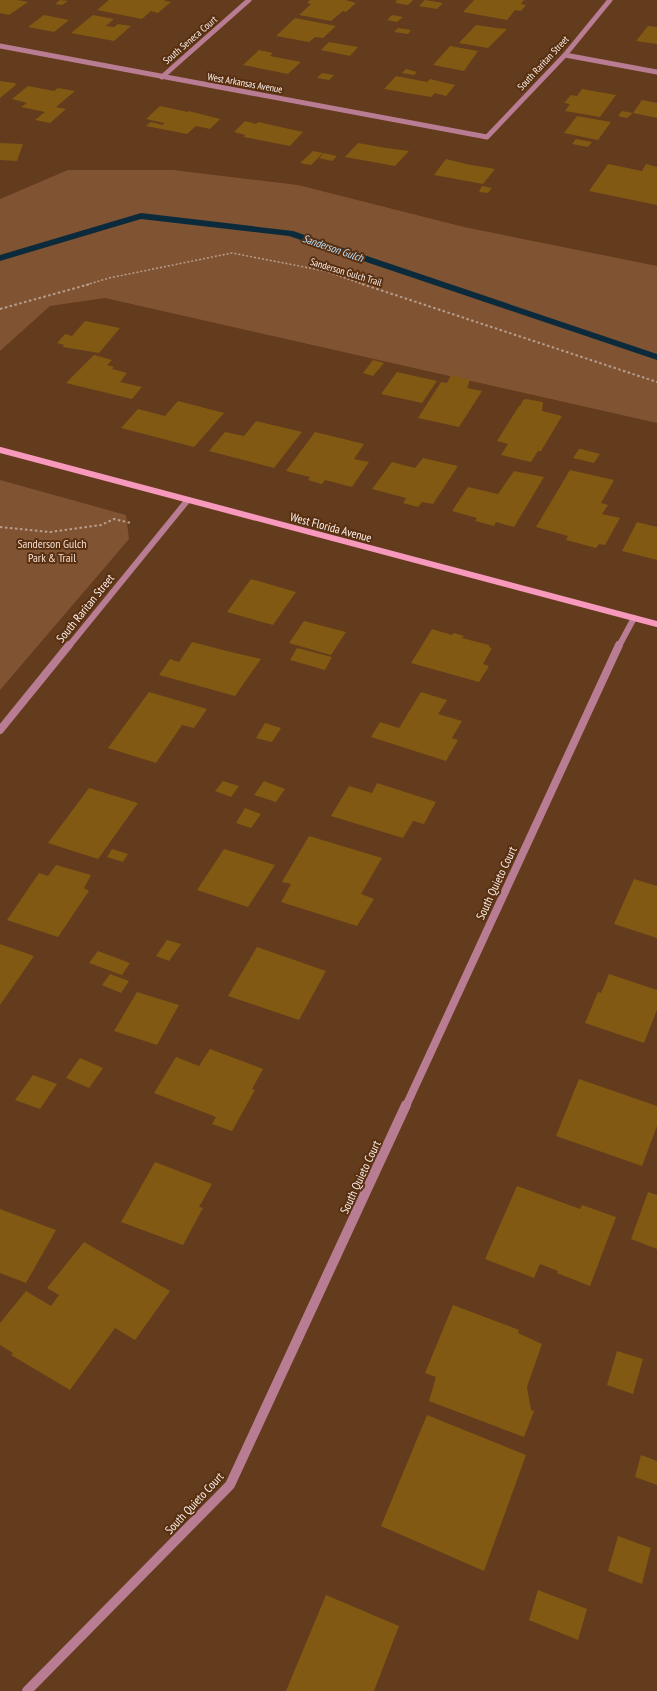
<svg xmlns="http://www.w3.org/2000/svg" width="657" height="1691" font-family="'PT Sans Narrow',sans-serif">
	<rect width="100%" height="100%" fill="#633b1d"/>
	<!-- green -->
	<g fill="#805333">
		<polygon points="68,170 173,170 298,185 464,227 657,266 657,423 105,298 50,306 0,351 0,199"/>
		<polygon points="0,480 126,515 129,539 0,690"/>
	</g>
	<g fill="none" stroke-linecap="round" stroke-linejoin="round">
		<!-- stream -->
		<polygon fill="#0b2b3c" fill-rule="evenodd" points="141,213 293,231 657,354 657,360 289,236 141,219 0,261 0,255"/>
	</g>
	<!-- building -->
	<g fill="#815913">
		<polygon points="0,0 17,0 28,2 9,15 0,13"/>
		<polygon points="60,0 68,1 62,5 55,4"/>
		<polygon points="109,0 166,0 164,1 171,2 158,13 151,11 142,19 97,10"/>
		<polygon points="310,0 346,0 356,3 346,12 343,11 331,21 299,15 311,4 307,3"/>
		<polygon points="397,0 413,0 408,5 395,3"/>
		<polygon points="425,0 443,3 437,9 419,6"/>
		<polygon points="474,0 524,0 521,4 526,5 521,11 515,10 507,20 463,12"/>
		<polygon points="44,15 69,20 54,32 28,27"/>
		<polygon points="93,15 114,19 106,26 114,27 118,24 131,26 114,41 71,33"/>
		<polygon points="392,15 403,17 397,22 387,20"/>
		<polygon points="295,18 336,26 323,38 315,37 309,42 276,36"/>
		<polygon points="476,25 496,28 507,29 488,48 459,43"/>
		<polygon points="648,26 657,27 657,44 636,41"/>
		<polygon points="398,28 411,30 408,34 394,32"/>
		<polygon points="329,42 358,47 350,56 321,50"/>
		<polygon points="450,46 478,51 464,71 433,65"/>
		<polygon points="259,50 273,53 270,56 301,62 288,74 243,65"/>
		<polygon points="406,69 417,72 414,75 402,73"/>
		<polygon points="322,73 334,75 329,80 317,78"/>
		<polygon points="396,76 427,82 430,79 455,85 446,96 435,93 431,97 384,89"/>
		<polygon points="0,81 14,83 17,84 0,98"/>
		<polygon points="28,86 54,91 58,88 75,91 56,107 66,109 50,123 35,120 45,112 21,107 27,103 12,99"/>
		<polygon points="582,89 616,95 600,117 565,111 570,104 564,103 571,95 577,96"/>
		<polygon points="642,100 657,103 657,118 633,113 627,118 618,116 622,111 633,113"/>
		<polygon points="160,106 188,112 189,111 220,119 210,129 196,126 187,134 146,126 151,122 163,125 164,123 146,119"/>
		<polygon points="577,116 611,122 598,140 564,133"/>
		<polygon points="245,121 256,124 258,122 303,132 290,146 244,137 245,135 234,132"/>
		<polygon points="576,139 592,142 588,147 572,144"/>
		<polygon points="0,143 23,144 17,161 0,160"/>
		<polygon points="358,143 386,148 409,151 395,166 345,157"/>
		<polygon points="313,151 323,153 311,165 300,163"/>
		<polygon points="324,153 337,156 332,161 319,158"/>
		<polygon points="446,159 466,164 495,169 483,184 434,175"/>
		<polygon points="608,164 642,171 646,164 657,167 657,205 589,191"/>
		<polygon points="482,186 492,188 488,193 479,192"/>
		<polygon points="85,321 120,328 99,353 63,347 64,345 57,343 65,334 72,336"/>
		<polygon points="94,355 112,360 107,365 114,367 112,369 127,373 120,382 142,387 132,399 66,383"/>
		<polygon points="373,360 384,363 373,376 363,373"/>
		<polygon points="397,372 437,381 422,403 381,394"/>
		<polygon points="451,375 470,380 467,388 482,391 459,427 418,418 441,382 447,383"/>
		<polygon points="526,399 543,402 542,411 562,416 541,451 538,451 531,462 501,455 508,444 497,441 519,406 520,406 523,400"/>
		<polygon points="178,401 224,413 194,447 121,428 138,409 165,416"/>
		<polygon points="256,421 302,432 274,468 209,451 225,432 244,436"/>
		<polygon points="315,432 364,444 354,459 369,462 352,487 325,480 322,484 308,480 310,477 286,471"/>
		<polygon points="579,449 581,449 600,454 594,463 573,458"/>
		<polygon points="423,458 458,466 433,504 422,502 418,507 403,503 406,498 372,489 392,462 415,468"/>
		<polygon points="570,470 614,480 601,503 608,505 602,514 620,518 605,545 599,544 596,548 566,540 568,536 536,527"/>
		<polygon points="514,471 544,477 514,527 496,522 494,526 475,521 477,518 452,511 468,487 498,494"/>
		<polygon points="637,522 657,527 657,560 622,551"/>
		<polygon points="251,579 296,592 273,625 227,612"/>
		<polygon points="304,621 346,632 331,655 289,643"/>
		<polygon points="432,629 452,635 454,633 464,636 462,638 489,645 489,647 492,648 483,664 489,666 479,682 411,663"/>
		<polygon points="192,642 231,652 261,659 235,696 159,675 170,659 179,662"/>
		<polygon points="297,648 332,657 325,670 290,660"/>
		<polygon points="149,692 207,709 194,728 182,725 156,763 108,748"/>
		<polygon points="421,692 447,700 438,714 462,721 452,738 458,740 446,761 371,737 380,722 399,728"/>
		<polygon points="265,723 281,728 272,742 256,738"/>
		<polygon points="223,781 239,786 231,797 215,791"/>
		<polygon points="264,781 285,789 276,802 254,795"/>
		<polygon points="377,783 436,802 424,824 413,821 403,838 331,816 349,786 372,793"/>
		<polygon points="89,788 138,803 98,859 48,843"/>
		<polygon points="245,808 261,814 251,828 236,823"/>
		<polygon points="309,836 382,858 361,894 374,899 357,926 281,902 291,884 282,882"/>
		<polygon points="112,849 128,854 123,862 107,857"/>
		<polygon points="224,849 275,865 248,907 197,890"/>
		<polygon points="56,865 91,875 84,888 89,891 58,937 7,920 39,873 48,876"/>
		<polygon points="634,879 657,886 657,938 614,924"/>
		<polygon points="167,940 181,944 169,961 156,956"/>
		<polygon points="0,944 34,956 0,1005"/>
		<polygon points="257,947 326,971 299,1020 228,996"/>
		<polygon points="98,951 130,963 122,975 89,963"/>
		<polygon points="110,974 129,981 121,993 102,985"/>
		<polygon points="609,974 657,990 657,1010 644,1043 585,1023 598,992 601,993"/>
		<polygon points="137,992 179,1005 157,1045 114,1031"/>
		<polygon points="210,1049 263,1069 252,1089 255,1090 232,1131 212,1124 216,1117 154,1093 176,1057 199,1066"/>
		<polygon points="80,1058 103,1068 89,1088 66,1078"/>
		<polygon points="33,1075 57,1084 40,1109 15,1100"/>
		<polygon points="579,1079 657,1106 657,1126 642,1166 556,1136"/>
		<polygon points="155,1162 212,1184 199,1207 203,1208 183,1245 121,1222"/>
		<polygon points="517,1186 580,1209 582,1205 616,1217 590,1286 557,1273 558,1271 540,1264 534,1278 485,1259"/>
		<polygon points="648,1192 657,1195 657,1249 631,1239"/>
		<polygon points="0,1209 56,1230 26,1283 0,1273"/>
		<polygon points="84,1242 170,1291 135,1340 115,1328 70,1390 11,1355 13,1353 0,1345 0,1323 26,1291 51,1306 59,1295 47,1288"/>
		<polygon points="453,1305 519,1330 518,1333 542,1344 527,1387 531,1410 534,1411 524,1437 429,1401 436,1377 425,1373"/>
		<polygon points="617,1351 643,1359 633,1394 607,1385"/>
		<polygon points="427,1415 526,1455 484,1571 381,1526"/>
		<polygon points="641,1455 657,1461 657,1485 635,1477"/>
		<polygon points="618,1536 651,1548 642,1584 608,1571"/>
		<polygon points="538,1590 587,1609 578,1640 529,1620"/>
		<polygon points="326,1595 399,1626 374,1691 286,1691"/>
	</g>
	<g fill="none" stroke-linecap="round" stroke-linejoin="round">
		<!-- path-far1 -->
		<polyline stroke="#b79e8d" stroke-width="1.5" stroke-dasharray="2 2" stroke-linecap="butt" points="86,285 109,278 232,253 325,271 365,285"/>
		<!-- path -->
		<g stroke="#b79e8d" stroke-width="2" stroke-dasharray="2.5 2.5" stroke-linecap="butt">
			<polyline points="362,284 657,382"/>
			<polyline points="0,309 90,284"/>
			<polyline points="0,527 50,532 101,525 114,519 131,523"/>
		</g>
		<!-- street-far3 -->
		<g stroke="#b87c93" stroke-width="5">
			<polyline points="0,46 487,137 565,55 610,0"/>
			<polyline points="565,55 657,72"/>
			<polyline points="162,77 249,0"/>
		</g>
		<!-- street-far2 -->
		<g stroke="#b87c93" stroke-width="6">
			<polyline points="69,646 187,501"/>
			<polyline points="619,646 634,618"/>
		</g>
		<!-- street-far1 -->
		<g stroke="#b87c93" stroke-width="8">
			<polyline points="0,730 69,645"/>
			<polyline points="406,1106 619,645"/>
		</g>
		<!-- street -->
		<polyline stroke="#b87c93" stroke-width="10" points="27,1691 230,1485 406,1105"/>
		<!-- secondary -->
		<polyline stroke="#f798bd" stroke-width="6" points="0,450 657,624"/>
	</g>
	<g text-anchor="middle" dominant-baseline="central" stroke-width="4" stroke-linejoin="round" paint-order="stroke">
		<!-- far-street labels -->
		<g font-size="10" fill="#fcf1eb" stroke="#583011">
			<text transform="translate(190 40) rotate(-41)">South Seneca Court</text>
			<text transform="translate(543 63) rotate(-47)">South Raritan Street</text>
			<text transform="translate(245 83) rotate(10)">West Arkansas Avenue</text>
			<text transform="translate(346 272) rotate(17)">Sanderson Gulch Trail</text>
		</g>
		<!-- far-water labels -->
		<g font-size="11" font-style="italic" fill="#b4e1fd" stroke="#583011">
			<text transform="translate(333 248) rotate(19)">Sanderson Gulch</text>
		</g>
		<!-- street labels -->
		<g font-size="12" fill="#fcf1eb" stroke="#583011">
			<text transform="translate(331 527) rotate(15)">West Florida Avenue</text>
			<text transform="translate(85 608) rotate(-51)">South Raritan Street</text>
			<text transform="translate(496 883) rotate(-65)">South Quieto Court</text>
			<text transform="translate(360 1177) rotate(-65)">South Quieto Court</text>
			<text transform="translate(194 1503) rotate(-47)">South Quieto Court</text>
		</g>
		<!-- park labels -->
		<g font-size="12" fill="#f3ddd0" stroke="#583011">
			<text x="52" y="543">Sanderson Gulch<tspan x="52" dy="14">Park &amp; Trail</tspan></text>
		</g>
	</g>
</svg>
